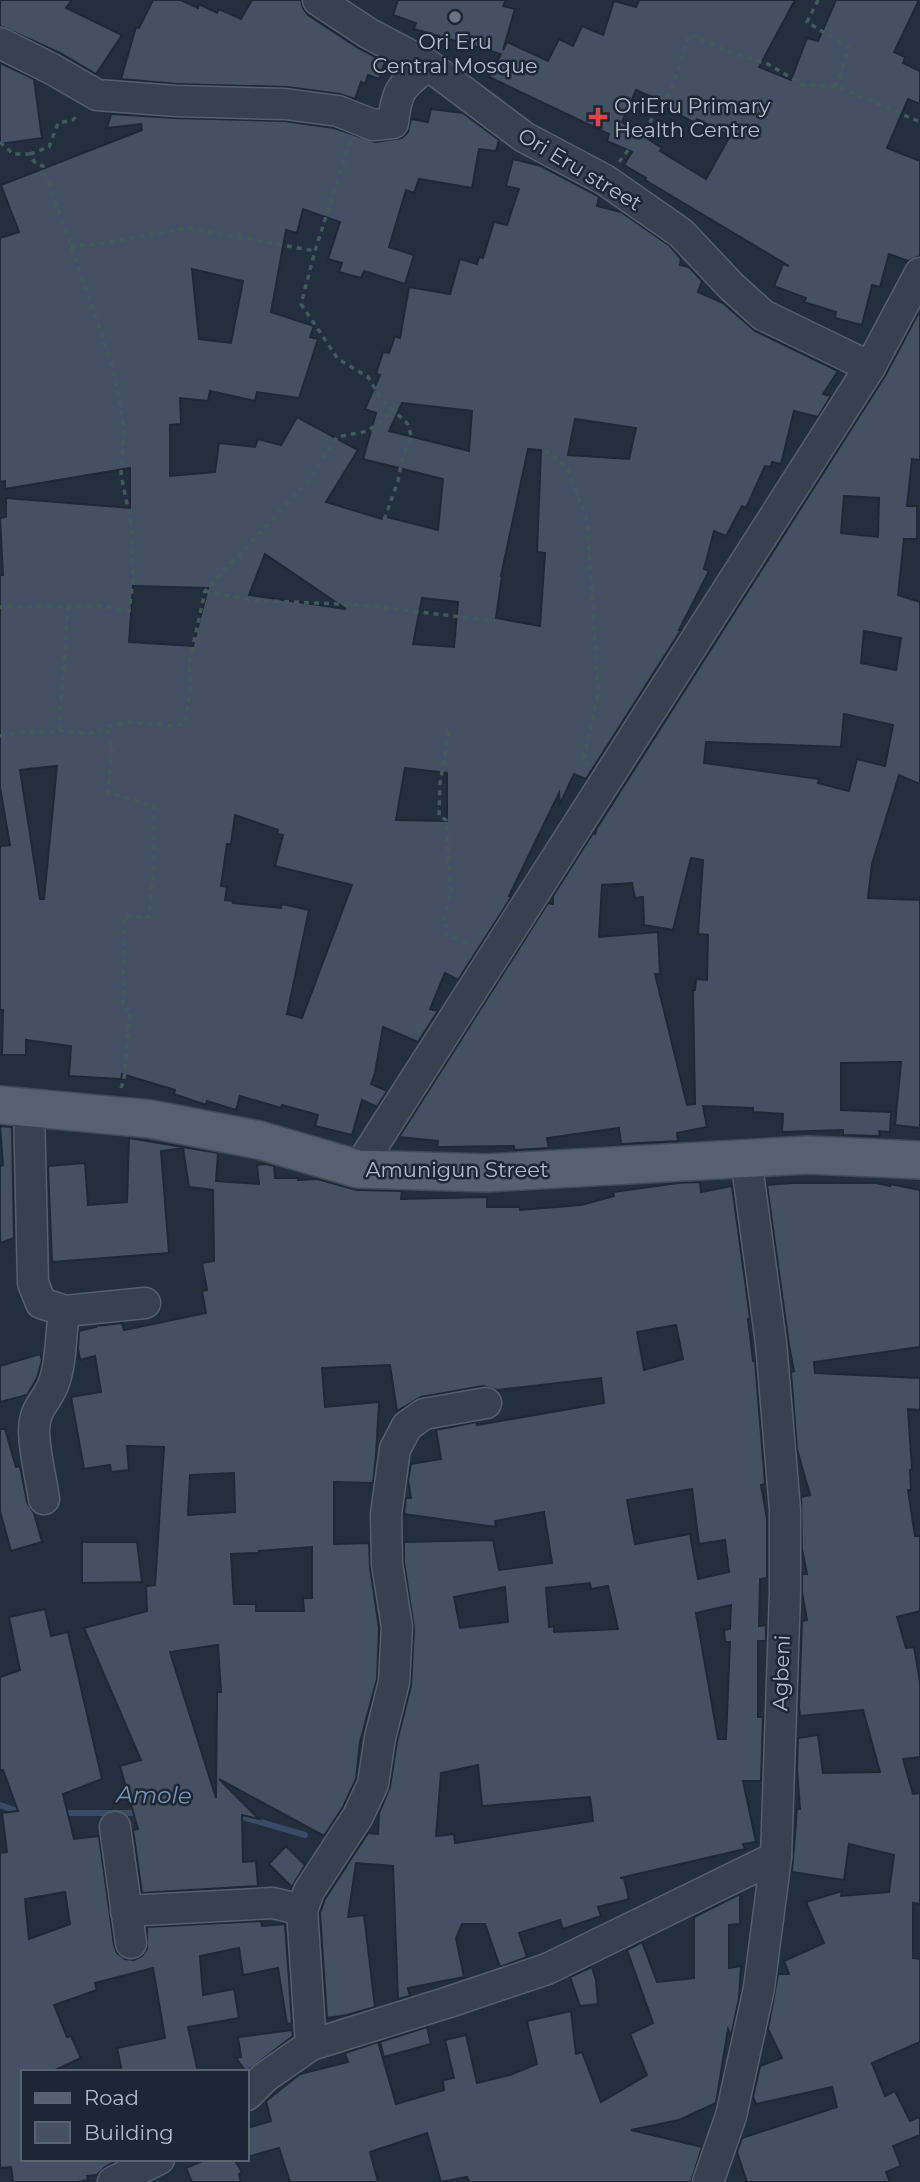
<svg xmlns="http://www.w3.org/2000/svg" width="920" height="2182" font-family="Montserrat,sans-serif">
	<rect width="100%" height="100%" fill="#242f3e"/>
	<g fill="none" stroke-linecap="round" stroke-linejoin="round">
		<!-- stream -->
		<g stroke="#394c67" stroke-width="6">
			<polyline points="0,1805 17,1811 24,1809"/>
			<polyline points="62,1813 139,1813"/>
			<polyline points="236,1815 305,1835"/>
		</g>
	</g>
	<!-- building -->
	<g fill="#455162" stroke="#1f2835" stroke-width="2" fill-rule="evenodd">
		<polygon points="0,0 72,0 66,8 122,35 96,74 60,53 0,26"/>
		<polygon points="153,0 181,0 198,8 199,4 217,13 219,9 241,19 252,0 301,0 303,8 308,15 358,48 385,62 379,79 368,75 365,84 361,82 355,99 340,94 287,87 177,84 121,79 136,27 139,28"/>
		<path d="M398 0H506L503 6 515 9 503 50 507 42 548 61 559 39 573 46 582 26 603 35 614 1 636 7 639 0H795L759 67 791 80 807 38 818 41 836 0H919L894 52 905 57 903 63 920 71V104L908 99 887 148 920 161V256L908 261 889 254 880 287 872 285 862 325 835 318 836 312 804 302 806 298 774 286 783 264 789 266 645 180 646 178 624 165 632 152 607 141 609 134 489 77 501 54 414 29 416 23 393 15ZM636 90 670 105 668 109 695 123 697 119 730 136 706 179 660 151 662 148 622 122Z"/>
		<polygon points="0,63 34,79 42,138 0,144"/>
		<path d="M431 109 463 113 499 140 496 151 479 149 472 188 419 179 414 193 406 190 389 247 414 255 405 284 364 271 361 278 339 272 342 263 328 259 340 222 303 209 297 233 286 230 271 312 314 326 310 337 318 339 299 398 257 392 255 401 210 391 208 401 180 398 181 424 170 425V476L215 472 219 443 255 447 258 439 281 445 297 417 358 450 326 502 382 519 383 516 438 530 443 479 363 459 376 413 365 409 380 375 376 374 383 352 389 353 395 336 400 338 409 287 450 294 460 259 477 264 479 257 483 258 494 222 507 225 519 189 506 186 513 159 541 166 596 195 599 197 597 206 621 212 670 246 681 259 680 265 689 267 702 281 698 292 723 303 755 331 838 371 823 394 831 396 818 417 794 411 781 464 772 462 771 467 765 466 746 508 742 506 726 536 714 531 704 569 709 571 679 630H681L586 779 574 774 560 804 559 793 509 896H512L458 980 445 973 430 1009 438 1011 418 1042 383 1027 375 1073 371 1084 387 1091 377 1107 362 1100 352 1135 315 1126 318 1115 282 1105 281 1108 240 1096 236 1110 207 1101 206 1105 174 1094 175 1090 122 1074 121 1079 69 1076 71 1046 26 1040V1055H2L3 1010H0V846L10 845 0 787V575H3L0 518 6 517V498L130 508V468L5 489V481L0 482V238L19 232 1 185 142 130 141 124 107 128 111 114 175 118 284 121 334 128 375 142 402 138 408 132 411 119 428 122ZM192 269 243 281 231 343 199 339ZM402 403 472 411 469 451 389 431ZM575 419 636 428 629 459 568 455ZM528 449 541 450 537 552 545 553 540 626 496 618 502 576H501ZM265 554 346 609 249 595ZM133 586 208 588 193 646 129 642ZM422 598 458 602 454 647 413 644ZM57 766 44 899H40L20 770ZM405 768 447 773V821L396 820ZM235 815 278 830 277 834 283 835 275 866 352 885 302 1018 287 1014 309 910 282 904 281 908 233 903 234 901 225 900 227 887 221 886 227 844H231Z"/>
		<path d="M920 310V460L912 459 907 506H917V539H904L898 595 920 602V784L899 775 872 864 868 898 920 900V1128L895 1125 901 1062 841 1063V1110L891 1112 890 1132 879 1131 880 1136 843 1135V1130L782 1132 783 1114 753 1112V1108L703 1106 707 1127 677 1133 678 1141 621 1144 619 1128 547 1138 549 1148 514 1150V1146L437 1147 438 1141 399 1137 548 903 553 904V896L593 833 595 834 597 828 885 376ZM844 496 879 498 878 537 841 533ZM864 631 901 638 896 670 861 663ZM844 714 893 725 885 766 857 759 849 791 818 783 819 779 704 763 706 742 841 747ZM691 858 703 860 698 934 708 935 707 980 696 979 695 990H693L695 1104 687 1105 655 974H660L658 932 599 937 602 885 632 883 635 898 643 897 644 925 673 930Z"/>
		<polygon points="0,1126 12,1127 14,1238 0,1243 0,1166 3,1165"/>
		<path d="M129 1138 218 1153 216 1181 259 1184 257 1165 266 1164 274 1166 275 1178H298V1180L317 1179 357 1190 402 1191 401 1199 487 1197V1207H520V1210L581 1205 614 1196 613 1192 678 1183 700 1182 701 1192 732 1186 750 1318 748 1319 753 1361H755L765 1484 761 1485 767 1519V1578L760 1579 759 1626 766 1625V1641H758V1717H763L761 1781H743L756 1842 743 1844 745 1849 620 1878H624L629 1899 598 1907 601 1916 563 1929 560 1920 519 1933 527 1957 500 1967 485 1924H462L456 1938 464 1977 408 1988 410 1996 398 1999 393 1866 356 1863 348 1917 364 1915 375 2007 347 2015 327 2018 320 1913 325 1899 368 1833 378 1834 379 1813 390 1787 397 1741 411 1686 414 1628 404 1562V1542L493 1540 499 1570 552 1563 544 1512 495 1521 496 1527 404 1514 406 1498H411L408 1480 411 1464 441 1459 436 1430 476 1422 477 1425 604 1403 601 1378 497 1390 483 1386 421 1397 397 1411 390 1365 322 1368 325 1407 379 1402 376 1455 373 1483 334 1482V1544L369 1543 370 1567 379 1628 377 1679 360 1742 356 1779 343 1807 324 1836 219 1779 259 1819 242 1815 243 1862 256 1861 258 1886 142 1893 133 1830 138 1829 120 1766 141 1760 84 1628 147 1611 146 1586 155 1585 164 1447 127 1446 129 1470 111 1472 110 1465 84 1469 71 1397 101 1392 95 1356 80 1360 78 1348 79 1331 96 1327V1326L122 1323 124 1330 206 1313 202 1291 207 1290 202 1263 214 1261 213 1190 189 1187 183 1148 161 1151 169 1253 52 1262 48 1166 85 1163 88 1205 127 1202ZM676 1325 683 1359 644 1370 637 1332ZM234 1473 235 1512 188 1515 190 1475ZM692 1489 699 1544 725 1540 729 1572 698 1579 690 1534 635 1544 627 1500ZM312 1547V1598H303L304 1611H256V1604H234L231 1554 259 1553V1551ZM590 1583 591 1589 608 1586 618 1629 554 1632V1626L549 1627 546 1588ZM505 1587 508 1622 460 1628 454 1597ZM731 1605 730 1629 724 1630 725 1642H730L726 1739H718L696 1613ZM218 1645 221 1692H217L216 1798 170 1652ZM478 1765 482 1806 590 1797 593 1821 455 1843 454 1834 436 1836 441 1773Z"/>
		<polygon points="792,1183 876,1183 890,1186 890,1184 920,1190 920,1347 814,1362 815,1373 920,1378 920,1410 908,1409 912,1469 910,1470 911,1490 908,1490 915,1536 920,1536 920,1611 897,1617 906,1648 914,1647 920,1682 920,1757 903,1759 913,1794 920,1793 920,1904 913,1903 913,1958 920,1959 920,2042 872,2063 885,2096 895,2091 910,2121 920,2117 920,2135 893,2146 901,2166 886,2172 890,2182 747,2182 737,2152 742,2138 837,2107 832,2087 756,2104 753,2097 760,2066 782,2058 768,2029 778,1974 789,1974 784,1961 824,1943 806,1902 842,1891 841,1896 889,1892 894,1855 849,1844 844,1880 792,1872 797,1809 800,1809 797,1769 798,1738 818,1735 823,1773 880,1772 863,1710 800,1716 799,1707 802,1621 807,1620 802,1592 802,1574 807,1574 802,1549 801,1497 810,1495 797,1449 791,1372 794,1371 789,1345 767,1185"/>
		<polygon points="40,1354 42,1360 37,1378 27,1395 0,1402 0,1366"/>
		<polygon points="0,1429 5,1429 16,1467 20,1466 27,1502 34,1513 42,1542 11,1551 0,1511"/>
		<polygon points="82,1542 137,1542 142,1582 82,1583"/>
		<path d="M45 1609 51 1636 68 1632 102 1779 63 1794 74 1839 99 1836 114 1945 117 1953 125 1959 134 1960 142 1956 147 1949V1927L261 1921 262 1926 285 1924 292 2023 287 2024 278 1968 243 1975 239 1948 200 1956 203 1995 234 1989 239 2018 188 2027 198 2072H122L117 2048 165 2038 153 1968 95 1983 97 1990 54 2005 67 2037 71 2036 81 2058 51 2072H23V2159H119L105 2167 97 2175 87 2176 88 2180 78 2182H13L11 2167 0 2168V1853L7 1852 2 1813 18 1811 3 1770 0 1771V1677L20 1670 9 1617ZM65 1892 70 1924 29 1939 25 1899Z"/>
		<polygon points="286,1846 305,1865 292,1887 269,1864"/>
		<polygon points="740,1894 740,1924 729,1925 729,1968 741,1966 739,1998 731,2036 728,2029 716,2103 679,2120 631,2130 702,2147 691,2182 469,2182 467,2177 441,2182 427,2133 370,2152 378,2182 290,2182 279,2148 247,2157 247,2128 271,2121 266,2101 300,2074 348,2062 345,2053 378,2042 396,2104 444,2090 443,2080 454,2078 445,2040 466,2035 477,2083 510,2075 537,2064 527,2021 571,2011 576,2054 582,2052 601,2102 647,2075 630,2034 653,2023 627,1950 642,1942 657,1982 694,1978 694,1917"/>
		<polygon points="592,1967 596,1980 598,2004 580,2006 570,1977"/>
		<polygon points="427,2027 431,2044 384,2057 380,2042"/>
		<polygon points="292,2030 293,2036 246,2072 236,2058 241,2057 238,2037"/>
		<polygon points="207,2159 234,2159 242,2172 239,2174 241,2182 192,2182 186,2168"/>
	</g>
	<g fill="none" stroke-linecap="round" stroke-linejoin="round">
		<!-- minor casing -->
		<g stroke="#565f6c" stroke-width="33">
			<g id="minor">
				<polyline points="318,0 368,33 428,65 524,137 605,180 681,233 731,286 763,315 870,367"/>
				<path d="M0 43 52 69 97 95 176 101 285 104 338 111 373 125 393 123C397 88 401 87 428 65"/>
				<polyline points="29,1107 33,1283 41,1303 65,1311 145,1303"/>
				<polyline points="358,1169 870,367 920,273"/>
				<path d="M44 1499C41 1477 34 1452 34 1429 35 1404 51 1399 56 1376 62 1355 60 1332 65 1311"/>
				<polyline points="115,1827 131,1943"/>
				<polyline points="126,1911 273,1903 302,1910"/>
				<polyline points="311,2045 302,1910 309,1891 358,1816 373,1784 380,1738 394,1682 397,1627 387,1564 386,1514 395,1449 407,1426 424,1414 486,1403"/>
				<polyline points="247,2095 265,2077 311,2045 449,2002 547,1969 776,1857"/>
				<polyline points="113,2182 159,2159"/>
				<polyline points="708,2182 731,2116 759,1988 776,1857 785,1592 785,1510 771,1343 746,1158"/>
			</g>
		</g>
		<!-- major casing -->
		<g stroke="#414a57" stroke-width="40">
			<polyline id="major" points="0,1105 150,1119 259,1140 358,1169 486,1173 808,1155 920,1160"/>
		</g>
		<!-- path -->
		<g stroke="#44595c" stroke-width="3.5" stroke-dasharray="5 5" stroke-linecap="butt">
			<polyline points="818,0 807,22 849,48 836,86"/>
			<polyline points="350,141 315,251 301,304 338,359 368,377 381,399 407,423 412,438 403,455 398,481 384,520"/>
			<polyline points="0,142 13,154 29,154 36,164 43,166 111,362 117,389 124,430 121,475 132,528 133,581 129,611 101,606 0,607"/>
			<polyline points="30,154 49,147 58,123 73,120 78,114"/>
			<polyline points="619,162 659,110 671,90 690,34 729,52 768,64 803,85 836,86 920,122"/>
			<polyline points="70,246 98,244 188,228 315,251"/>
			<polyline points="545,450 567,467 587,520 598,694 584,757 584,761 588,765"/>
			<polyline points="205,591 249,600 360,605 496,621"/>
			<polyline points="59,730 68,605"/>
			<polyline points="449,731 440,783 439,816 446,820 451,891 443,923 448,927 446,935 473,946"/>
			<polyline points="0,736 28,731 54,732 59,730 77,733 93,733 106,727"/>
			<polyline points="121,1088 124,1080 130,1010 123,1009 124,917 149,917 154,867 154,806 108,792 112,749 106,727 129,722 174,726 185,723 190,691 189,664 205,591 307,483 337,437 368,431 395,410"/>
		</g>
		<!-- minor -->
		<use href="#minor" stroke="#38414e" stroke-width="30"/>
		<!-- major -->
		<use href="#major" stroke="#56606e" stroke-width="37"/>
	</g>
	<!-- markers -->
	<circle fill="#6b7280" stroke="#1d2633" stroke-width="2.5" cx="455" cy="17" r="7"/>
	<path fill="#e0444e" stroke="#1d2633" stroke-width="2.5" d="M594.5 106.5h7v7h7v7h-7v7h-7v-7h-7v-7h7z"/>
	<g text-anchor="middle" dominant-baseline="central" stroke-width="5" stroke-linejoin="round" paint-order="stroke">
		<!-- poi labels -->
		<g font-size="21" fill="#b4bcc9" stroke="#1d2633">
			<text x="455" y="41">Ori Eru<tspan x="455" dy="24">Central Mosque</tspan></text>
			<text x="614" y="105" text-anchor="start">OriEru Primary<tspan x="614" dy="24">Health Centre</tspan></text>
		</g>
		<!-- street labels -->
		<g font-size="21" fill="#b4bcc9" stroke="#1d2633">
			<text transform="translate(580 169) rotate(31)">Ori Eru street</text>
			<text x="457" y="1169">Amunigun Street</text>
			<text transform="translate(781 1673) rotate(-88)">Agbeni</text>
		</g>
		<!-- water labels -->
		<g font-size="23" font-style="italic" fill="#7c92b1" stroke="#1d2633">
			<text transform="translate(154 1795) rotate(1)">Amole</text>
		</g>
	</g>
	<!-- legend -->
	<rect x="21" y="2070" width="228" height="91" fill="#1d2633" stroke="#59626f" stroke-width="2"/>
	<rect x="35" y="2093" width="35" height="10" fill="#56606e" stroke="#59626f" stroke-width="2"/>
	<text x="84" y="2105" font-size="21" fill="#b4bcc9">Road</text>
	<rect x="35" y="2122" width="35" height="21" fill="#455162" stroke="#59626f" stroke-width="2"/>
	<text x="84" y="2140" font-size="21" fill="#b4bcc9">Building</text>
</svg>
